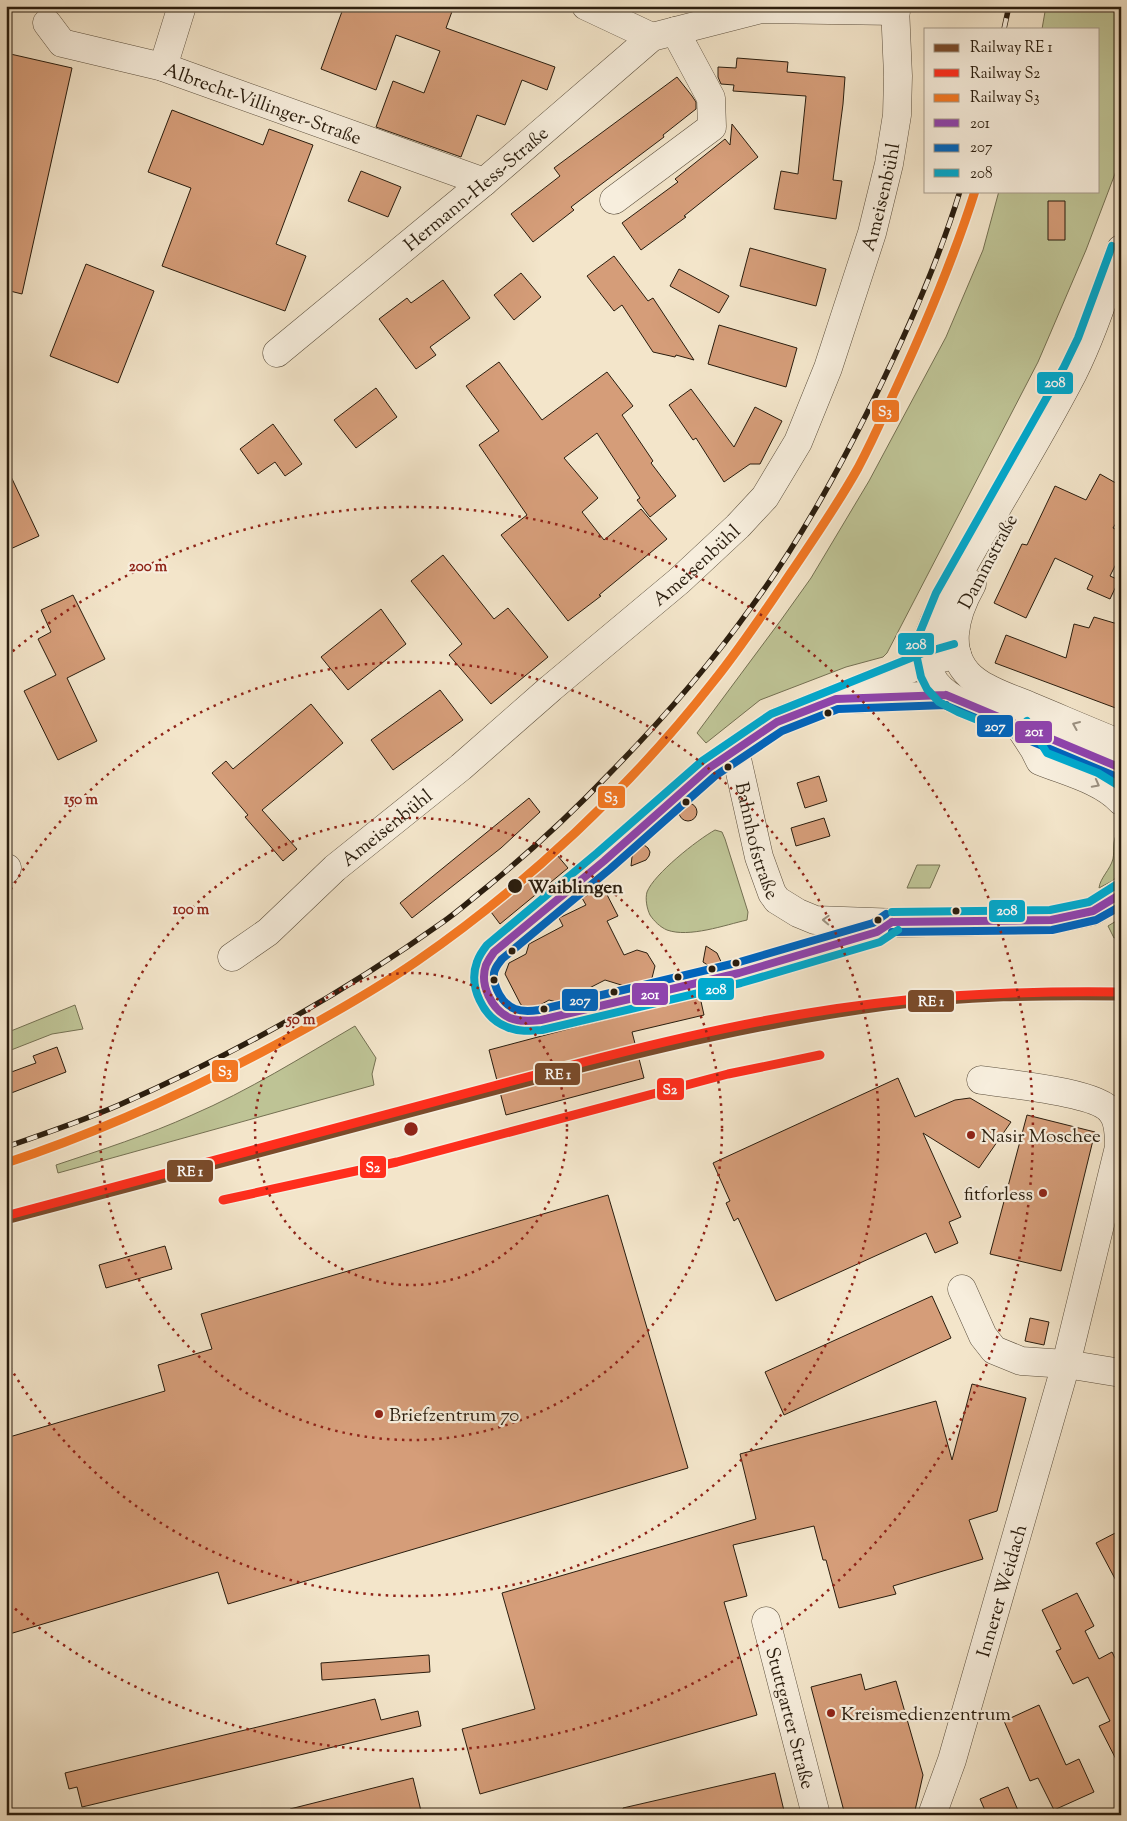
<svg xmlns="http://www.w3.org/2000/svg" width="1127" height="1821" font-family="'Sorts Mill Goudy',serif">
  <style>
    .green { fill: #bec395; stroke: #747052 }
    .building { fill: #d59d79; stroke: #2a1d0e }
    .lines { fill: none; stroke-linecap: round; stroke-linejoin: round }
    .minor-casing { stroke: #5c4f3d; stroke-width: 29 }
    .minor { stroke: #f7eedd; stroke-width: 28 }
    .rail-casing { stroke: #2a1d0e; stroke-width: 5.5 }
    .rail { stroke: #f7eedd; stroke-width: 4; stroke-dasharray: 11; stroke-linecap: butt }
    .bus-1-casing { stroke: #f7eedd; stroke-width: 11 }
    .bus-2-casing { stroke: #f7eedd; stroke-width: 11 }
    .bus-3-casing { stroke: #f7eedd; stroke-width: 11 }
    .bus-1 { stroke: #8e44ad; stroke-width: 8 }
    .bus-2 { stroke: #0065bd; stroke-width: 8 }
    .bus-3 { stroke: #00a9ce; stroke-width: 8 }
    .rail-1-casing { stroke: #f7eedd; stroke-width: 12 }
    .rail-2-casing { stroke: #f7eedd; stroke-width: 12 }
    .rail-3-casing { stroke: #f7eedd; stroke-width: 12 }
    .rail-1 { stroke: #7a4b2a; stroke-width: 9 }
    .rail-2 { stroke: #ff2e1d; stroke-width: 9 }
    .rail-3 { stroke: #f47823; stroke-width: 9 }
    .oneway { stroke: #9b9080 }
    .ring { fill: none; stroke: #8f2418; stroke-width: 2.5; stroke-dasharray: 2.5 5 }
    .bus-dot { fill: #2a1d0e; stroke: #f7eedd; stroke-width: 2 }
    .poi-dot { fill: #8f2418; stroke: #f7eedd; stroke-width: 2 }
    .labels { text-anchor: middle; stroke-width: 4.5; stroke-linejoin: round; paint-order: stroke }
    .street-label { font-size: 19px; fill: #2a1d0e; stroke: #f7eedd }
    .stop-label { font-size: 19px; font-weight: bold; fill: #2a1d0e; stroke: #f7eedd; text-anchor: start }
    .poi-label { font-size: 19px; fill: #2a1d0e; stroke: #f7eedd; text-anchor: start }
    .centre { fill: #8f2418; stroke: #f7eedd; stroke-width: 2.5 }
    .ring-label { font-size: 15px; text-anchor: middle; font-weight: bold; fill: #8f2418; stroke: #f7eedd; stroke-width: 4.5; stroke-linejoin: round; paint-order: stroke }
    .line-badge { stroke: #f7eedd; stroke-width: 2 }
    .badge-label { font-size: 14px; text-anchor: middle; font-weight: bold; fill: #fff }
  </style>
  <rect width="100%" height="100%" fill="#f3e5ca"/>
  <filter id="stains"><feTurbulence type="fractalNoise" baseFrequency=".004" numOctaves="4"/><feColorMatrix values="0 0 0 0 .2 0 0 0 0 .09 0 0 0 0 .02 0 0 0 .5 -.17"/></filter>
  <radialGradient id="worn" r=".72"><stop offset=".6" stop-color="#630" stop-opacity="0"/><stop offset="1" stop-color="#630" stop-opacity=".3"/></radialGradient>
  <path class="green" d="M1046 6H1121V158L1086 250 1038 362 887 653 883 657 846 667 760 700 706 743 697 733 781 620 811 578 869 481 946 337 983 250 999 191H1098V29H1042Z
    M715 830 722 832 725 839 748 912 747 920C725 925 689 938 667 930 660 927 654 921 650 915 647 909 645 899 647 892 654 874 697 840 715 830Z
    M1121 830V869L1114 880 1099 888C1100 878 1110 870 1113 859 1115 849 1111 836 1121 830Z
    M917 865H940L930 888H907Z
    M1121 918V936L1114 938 1108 926Z
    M75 1005 83 1029 52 1034 6 1052V1033Z
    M355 1026 376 1058 372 1074 374 1085 58 1173 56 1165C101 1150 148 1135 192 1115 248 1091 302 1057 355 1026Z"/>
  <path class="building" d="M344 6H454L446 28 555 67 547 90 522 80 505 125 477 115 461 157 376 127 393 81 424 93 440 51 396 35 376 90 321 69Z
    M6 53 72 68 22 294 6 290Z
    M737 58 788 62 787 72 845 77 843 104 833 180 842 181 836 219 774 209 781 171 798 174 806 96 733 91 734 85 721 84 718 77V67L736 68Z
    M677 77 692 96 696 102V109L663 135 664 137 571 207 574 210 533 242 511 214 560 176 554 168Z
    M172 110 263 145 269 129 313 145 276 244 306 256 285 311 162 266 191 188 148 172Z
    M732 124 758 157 684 216 686 217 641 250 622 223 678 182 675 179 725 139 730 145Z
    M361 171 401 187 388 217 348 201Z
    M1048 201H1065V240H1048Z
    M750 248 826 269 816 306 740 286Z
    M614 256 648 301 653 298 694 360 676 355 675 357 653 352 622 305 614 311 587 276Z
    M86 264 154 291 118 383 50 356Z
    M679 269 729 296 719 313 670 286Z
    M521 273 541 297 514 320 494 295Z
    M443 280 470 318 430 347 436 355 416 369 379 319 407 298 411 303Z
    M719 325 797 348 786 387 708 364Z
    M499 362 542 420 607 372 633 406 622 415 653 461 651 463 676 496 650 517 637 500 640 498 597 433 564 458 598 498 582 512 604 540 641 509 667 539 599 595 601 596 568 621 501 535 527 515 479 445 499 431 466 386Z
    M376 388 397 417 356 448 334 420Z
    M691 389 734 447 755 407 782 421 760 464H750L724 482 696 438 693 440 669 405Z
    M273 424 302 464 285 476 275 462 258 474 240 449Z
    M6 466 39 536 6 551Z
    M1100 474 1121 486V515L1113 528 1121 532V554L1110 576 1119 580 1110 599 1087 589 1093 576 1055 558 1026 618 994 603 1022 544 1027 545 1055 486 1086 500Z
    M443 555 494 619 508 608 548 657 491 704 449 655 462 644 411 581Z
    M73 595 105 659 67 678 97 741 58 760 24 691 56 675 38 639 51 632 41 610Z
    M381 609 406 644 348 690 321 657Z
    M1094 617 1121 625V710L995 663 1006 635 1066 658 1074 624 1089 628Z
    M440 690 463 720 393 770 371 740Z
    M311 704 343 743 262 810 297 849 283 861 245 817 248 815 212 773 226 761 233 769Z
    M819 776 827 801 805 808 797 783Z
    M529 798 540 812 501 848 412 918 400 903Z
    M679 812a9 9 0 1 1 18 0a9 9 0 1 1-18 0Z
    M824 818 830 836 796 846 791 828Z
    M639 845H644L648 848 650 852 649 856 646 860 631 866 633 848Z
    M557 855 568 868 500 924 491 912Z
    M603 887 618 916 607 921 624 955 637 950 647 953 655 966 652 978 631 988 605 980 560 1003 549 1000 533 1009 521 1005 505 974 509 963 526 954 529 944 563 926 559 918 586 905 582 898Z
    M706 946 717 953 723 966H709L703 962Z
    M700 997 704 1015 632 1032 644 1078 506 1115 489 1050 587 1024Z
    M57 1047 66 1072 6 1095V1074L36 1063 33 1056Z
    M898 1078 915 1117 955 1100 970 1098 1011 1122 979 1168 923 1133 961 1217 949 1222 958 1243 935 1253 926 1233 776 1301 738 1218 734 1221 726 1203 730 1201 713 1163Z
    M1027 1115 1095 1132 1061 1271 990 1254Z
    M608 1195 688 1468 228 1604 218 1572 6 1635V1438L165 1391 158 1365 212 1349 201 1314Z
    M165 1246 172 1269 106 1288 99 1265Z
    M932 1296 951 1338 784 1415 765 1372Z
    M1030 1318 1049 1322 1044 1345 1025 1341Z
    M972 1384 1026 1398 997 1511 969 1520 983 1559 893 1586 896 1594 839 1608 826 1560H823L814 1526 733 1545 747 1596 724 1602 757 1715 480 1794 462 1729 535 1709 502 1593 756 1519 740 1454 936 1401 952 1460Z
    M1121 1530V1590L1096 1543Z
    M1077 1593 1094 1626 1085 1631 1099 1659 1112 1652 1121 1670V1769L1099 1726 1110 1721 1088 1677 1073 1684 1056 1651 1061 1649 1042 1610Z
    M429 1655 430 1672 322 1680 321 1663Z
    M861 1674 865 1690 896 1681 923 1775 914 1815H845L811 1687Z
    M375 1699 381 1720 418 1711 421 1726 82 1807 77 1787 69 1789 65 1773Z
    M1039 1705 1066 1765 1079 1759 1094 1792 1054 1810 1038 1778 1030 1781 1004 1721Z
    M775 1773 785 1815H623V1808Z
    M413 1778 422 1815H291L290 1809Z
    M1008 1787 1020 1815H987L980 1799Z"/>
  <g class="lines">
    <g class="minor-casing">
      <g id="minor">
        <path d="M586 6 652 37"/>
        <path id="s1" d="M47 23 62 43 163 67 484 182"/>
        <path d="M163 67 182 6"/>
        <path d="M614 200 712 127 711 98 675 31"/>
        <path d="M1121 249C1106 290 1093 333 1073 373 1044 429 1011 484 979 538 963 566 947 593 934 622 931 631 925 641 925 651 926 678 940 692 962 703L1121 768"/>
        <path id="s2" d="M277 353 484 182 652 37 761 9 896 11"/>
        <path d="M972 584C955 614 942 656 976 681 992 693 1014 699 1032 707 1061 719 1091 732 1121 744"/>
        <path id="s3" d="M957 654 927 662 777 722 735 750 759 857 772 893 777 900 798 913 815 920 900 923 1051 920 1093 911 1121 894"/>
        <path d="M855 699 946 695"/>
        <path d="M1019 726 1034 749 1040 761C1067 772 1101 780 1121 801"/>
        <path d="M6 870 7 868"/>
        <path id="s4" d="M232 957 268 932 335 868 461 767 551 688 679 581 738 526 765 497 798 442 828 368 872 233 889 164 897 115 898 76 895 6"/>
        <path d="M962 1289 983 1336 994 1350 1021 1361 1066 1364 1121 1373"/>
        <path id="s5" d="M766 1621 816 1815"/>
        <path id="s6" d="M932 1815 952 1760 1066 1364 1119 1147C1119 1137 1119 1123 1113 1114 1101 1092 1008 1084 981 1080"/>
      </g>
    </g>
    <use href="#minor" class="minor"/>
    <g class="rail-casing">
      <path id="rail" d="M1004 29 1009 6
        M6 1147C44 1134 82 1121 119 1105 233 1055 342 994 443 922 459 911 473 898 487 887 531 851 572 813 611 772 662 720 710 665 752 606 800 541 838 471 874 399 907 332 938 263 960 191"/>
    </g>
    <use href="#rail" class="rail"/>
    <g class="bus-1-casing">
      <path id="bus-1" d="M946 695 1121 768
        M892 922 877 932 739 973 541 1020C531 1021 520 1022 510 1018 492 1010 479 985 486 965 488 961 491 956 494 952L604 861 709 768 777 722 836 699 946 695
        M892 922 1051 920 1093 911 1121 894"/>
    </g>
    <g class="bus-2-casing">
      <path id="bus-2" d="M942 704 1117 777
        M886 914 873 923 736 963 539 1010C532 1011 523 1012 515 1009 502 1004 493 987 494 973 495 967 499 963 502 959L610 869 715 776 782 731 838 709 946 705
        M892 932 1052 930 1096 920 1121 906"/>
    </g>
    <g class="bus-3-casing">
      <path id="bus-3" d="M1027 721 1047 753 1098 773 1121 787
        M1015 735 958 712 939 702 927 689 921 677 915 649 918 637 936 593 1064 367 1078 338 1112 246
        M892 912 1050 910 1089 902 1116 885
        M898 930 880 942 741 983 542 1030C530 1031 518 1032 507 1027 483 1018 468 986 477 962 479 956 483 950 487 945L597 853 702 761 771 714 923 653 954 644"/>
    </g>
    <use href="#bus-1" class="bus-1"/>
    <use href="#bus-2" class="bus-2"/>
    <use href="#bus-3" class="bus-3"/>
    <g class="rail-1-casing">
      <path id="rail-1" d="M6 1220C152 1181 298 1142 444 1104 590 1065 736 1026 886 1006 964 996 1042 995 1121 996"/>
    </g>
    <g class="rail-2-casing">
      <path id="rail-2" d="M223 1200 397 1162 728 1074 820 1055
        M9 1215 580 1063C687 1035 795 1011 906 1000 977 993 1049 991 1121 992"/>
    </g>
    <g class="rail-3-casing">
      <path id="rail-3" d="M6 1163C95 1134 180 1095 262 1052 315 1024 368 995 417 961 528 884 630 788 713 682 742 646 767 608 792 571 815 537 838 504 858 468 868 449 877 430 886 410 920 338 951 267 975 191"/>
    </g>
    <use href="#rail-1" class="rail-1"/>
    <use href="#rail-2" class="rail-2"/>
    <use href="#rail-3" class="rail-3"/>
  </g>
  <defs><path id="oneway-chevron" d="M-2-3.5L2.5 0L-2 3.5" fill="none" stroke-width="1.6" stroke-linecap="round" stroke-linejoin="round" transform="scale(1.25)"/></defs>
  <g class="oneway">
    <use href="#oneway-chevron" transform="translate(1076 725) rotate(-157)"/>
    <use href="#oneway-chevron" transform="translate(1096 784) rotate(28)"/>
    <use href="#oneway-chevron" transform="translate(826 920) rotate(-178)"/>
  </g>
  <g class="ring">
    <circle cx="411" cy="1129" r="156"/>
    <circle cx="411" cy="1129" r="311"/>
    <path d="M7 896A467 467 0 1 1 7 1362"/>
    <path d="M7 656A622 622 0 1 1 7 1602"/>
  </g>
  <g class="bus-dot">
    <circle cx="828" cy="713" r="4.5"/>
    <circle cx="728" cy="767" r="4.5"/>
    <circle cx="686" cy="802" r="4.5"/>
    <circle cx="515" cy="886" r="8"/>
    <circle cx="956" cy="911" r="4.5"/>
    <circle cx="878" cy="920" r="4.5"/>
    <circle cx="512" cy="951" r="4.5"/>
    <circle cx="736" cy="963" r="4.5"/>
    <circle cx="712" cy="969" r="4.5"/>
    <circle cx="678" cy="977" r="4.5"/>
    <circle cx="494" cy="980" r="4.5"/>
    <circle cx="614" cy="992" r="4.5"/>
    <circle cx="544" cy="1009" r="4.5"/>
  </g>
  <g class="poi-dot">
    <circle cx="971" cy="1135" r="5"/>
    <circle cx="1043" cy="1193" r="5"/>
    <circle cx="379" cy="1414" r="5"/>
    <circle cx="831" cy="1713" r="5"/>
  </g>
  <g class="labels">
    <g class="street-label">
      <text dy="7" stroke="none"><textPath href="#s1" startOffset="235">Albrecht-Villinger-Straße</textPath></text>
      <text dy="7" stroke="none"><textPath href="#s2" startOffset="258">Hermann-Hess-Straße</textPath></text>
      <text dy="7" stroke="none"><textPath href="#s4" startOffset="1028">Ameisenbühl</textPath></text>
      <text transform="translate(987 561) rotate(-62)" y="7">Dammstraße</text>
      <text dy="7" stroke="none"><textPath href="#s4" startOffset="608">Ameisenbühl</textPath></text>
      <text dy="7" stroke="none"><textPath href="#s4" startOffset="202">Ameisenbühl</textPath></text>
      <text dy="7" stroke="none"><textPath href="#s3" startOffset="336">Bahnhofstraße</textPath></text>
      <text dy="7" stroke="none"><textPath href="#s6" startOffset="235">Innerer Weidach</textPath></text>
      <text dy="7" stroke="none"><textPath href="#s5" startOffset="100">Stuttgarter Straße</textPath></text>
    </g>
    <g class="stop-label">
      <text x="528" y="893">Waiblingen</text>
    </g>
    <g class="poi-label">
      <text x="981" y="1142">Nasir Moschee</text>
      <text x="1033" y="1200" text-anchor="end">fitforless</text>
      <text x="389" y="1421">Briefzentrum 70</text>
      <text x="841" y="1720">Kreismedienzentrum</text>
    </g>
  </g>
  <circle cx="411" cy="1129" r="8" class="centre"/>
  <g class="ring-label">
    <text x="148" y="571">200 m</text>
    <text x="81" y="804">150 m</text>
    <text x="191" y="914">100 m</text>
    <text x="301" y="1024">50 m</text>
  </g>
  <g class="line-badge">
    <rect x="1036" y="371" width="38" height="24" rx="5" fill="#00a9ce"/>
    <rect x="871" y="399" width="29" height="24" rx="5" fill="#f47823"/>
    <rect x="897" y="632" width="38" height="24" rx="5" fill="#00a9ce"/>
    <rect x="976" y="714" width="38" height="24" rx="5" fill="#0065bd"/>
    <rect x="1014" y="720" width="39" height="24" rx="5" fill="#8e44ad"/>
    <rect x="597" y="785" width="29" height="24" rx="5" fill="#f47823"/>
    <rect x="988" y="899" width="38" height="24" rx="5" fill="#00a9ce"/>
    <rect x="697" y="977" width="38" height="24" rx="5" fill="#00a9ce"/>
    <rect x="631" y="982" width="38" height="24" rx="5" fill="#8e44ad"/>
    <rect x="561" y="988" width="38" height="24" rx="5" fill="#0065bd"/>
    <rect x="907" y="989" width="48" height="24" rx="5" fill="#7a4b2a"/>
    <rect x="211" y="1059" width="28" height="24" rx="5" fill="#f47823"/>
    <rect x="534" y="1062" width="47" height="24" rx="5" fill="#7a4b2a"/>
    <rect x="656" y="1077" width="29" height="24" rx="5" fill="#ff2e1d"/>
    <rect x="359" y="1155" width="28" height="24" rx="5" fill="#ff2e1d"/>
    <rect x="166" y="1159" width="48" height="24" rx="5" fill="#7a4b2a"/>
  </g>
  <g class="badge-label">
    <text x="1055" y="387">208</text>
    <text x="885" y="416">S3</text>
    <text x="916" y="649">208</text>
    <text x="995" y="731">207</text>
    <text x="1034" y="736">201</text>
    <text x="611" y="802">S3</text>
    <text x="1007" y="915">208</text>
    <text x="716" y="994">208</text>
    <text x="650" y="999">201</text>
    <text x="580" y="1005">207</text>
    <text x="931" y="1006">RE 1</text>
    <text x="225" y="1076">S3</text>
    <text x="558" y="1079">RE 1</text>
    <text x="670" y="1094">S2</text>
    <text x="373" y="1172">S2</text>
    <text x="190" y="1176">RE 1</text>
  </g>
  <rect width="1127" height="1821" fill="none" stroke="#f3e5ca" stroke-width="25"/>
  <rect x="8" y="8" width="1112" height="1806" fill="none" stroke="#2a1d0e" stroke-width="2.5"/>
  <rect x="12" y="12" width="1102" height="1796" fill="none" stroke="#2a1d0e"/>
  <rect x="924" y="28" width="175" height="165" fill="#f7eedd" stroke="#a59a8a"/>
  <rect x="934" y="44" width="25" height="8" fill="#7a4b2a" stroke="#a59a8a"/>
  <text x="970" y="52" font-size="15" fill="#2a1d0e">Railway RE 1</text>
  <rect x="934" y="69" width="25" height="8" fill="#ff2e1d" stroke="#a59a8a"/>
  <text x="970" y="78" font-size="15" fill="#2a1d0e">Railway S2</text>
  <rect x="934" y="94" width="25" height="8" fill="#f47823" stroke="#a59a8a"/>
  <text x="970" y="102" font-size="15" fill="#2a1d0e">Railway S3</text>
  <rect x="934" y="119" width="25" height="8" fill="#8e44ad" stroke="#a59a8a"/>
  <text x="970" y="128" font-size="15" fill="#2a1d0e">201</text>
  <rect x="934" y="144" width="25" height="8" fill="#0065bd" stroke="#a59a8a"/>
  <text x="970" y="152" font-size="15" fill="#2a1d0e">207</text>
  <rect x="934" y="169" width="25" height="8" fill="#00a9ce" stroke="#a59a8a"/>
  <text x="970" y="178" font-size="15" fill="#2a1d0e">208</text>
  <rect width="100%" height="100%" filter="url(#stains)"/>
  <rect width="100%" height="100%" fill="url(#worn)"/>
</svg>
